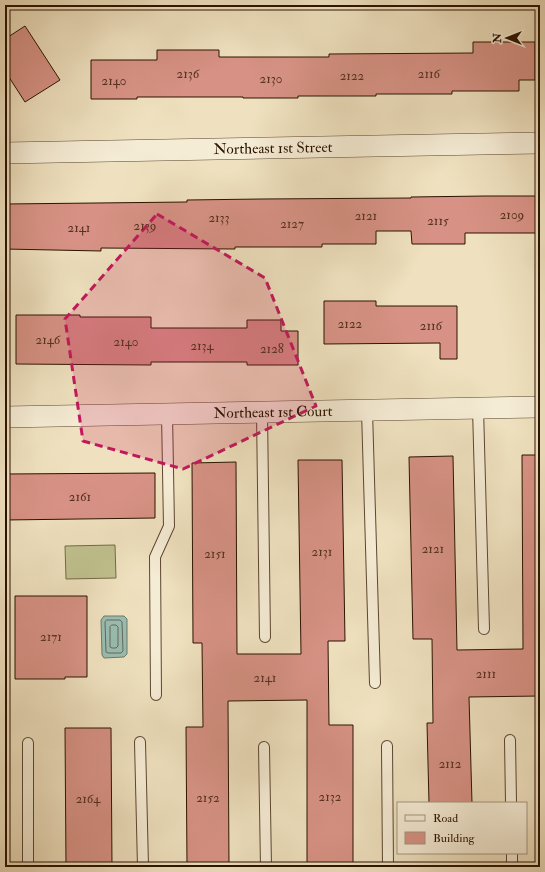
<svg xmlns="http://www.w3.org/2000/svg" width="545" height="872" font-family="'IM FELL Double Pica',serif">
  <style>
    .green { fill: #bfc18e; stroke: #756a47 }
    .water { fill: #9abdb2; stroke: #6e796b }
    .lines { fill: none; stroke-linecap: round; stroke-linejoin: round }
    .shore { stroke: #626859; stroke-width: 1 }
    .building { fill: #d79285; stroke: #2b1200 }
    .lane-casing { stroke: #5c4630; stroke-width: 12 }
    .street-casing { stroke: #5c4630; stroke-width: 22 }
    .lane { stroke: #f5ecd5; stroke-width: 10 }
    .street { stroke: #f5ecd5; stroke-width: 21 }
    .marked { fill: #c2185b; fill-opacity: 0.2; stroke: #c2185b; stroke-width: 3; stroke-dasharray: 8 5; stroke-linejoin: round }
    .labels { text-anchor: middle; stroke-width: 3; stroke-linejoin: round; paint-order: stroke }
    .number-label { font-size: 13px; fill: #563221 }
    .street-label { font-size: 15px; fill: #2b1200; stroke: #f5ecd5 }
  </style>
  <rect width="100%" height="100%" fill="#efe1bf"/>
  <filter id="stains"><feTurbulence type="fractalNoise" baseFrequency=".005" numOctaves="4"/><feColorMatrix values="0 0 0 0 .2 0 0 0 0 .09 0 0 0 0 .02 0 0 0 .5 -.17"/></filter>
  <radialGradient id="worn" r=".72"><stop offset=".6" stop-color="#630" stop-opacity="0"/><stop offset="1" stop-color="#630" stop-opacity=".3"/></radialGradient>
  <path class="green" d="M115 545 116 578 66 579 65 546Z"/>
  <path class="water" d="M104 616H124L127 619V654L124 657 104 658 102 655 101 620Z"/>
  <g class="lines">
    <path class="shore" d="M107 620H120L122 622 123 651 121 653H108L106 652 105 622Z
      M112 625H116L118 627V646L116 648H112L110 647V627Z"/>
  </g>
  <path class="building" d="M25 26 60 80 25 102 5 71V39Z
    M473 42H535V80H519V91H452V94H376V96H298V98H243V97H137V99H91V60H157V50H219V57H329V54L473 53Z
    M485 196H540V233H465V244H412L411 231H376V244H322V247H235V249L101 248V251L5 249V204L187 202V200L262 199 411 198V197Z
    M324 301H376V306H457V359H440V343L324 344Z
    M16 315H80V317H151V328H247V320H281V331H298V365H247V362H151V365L16 364Z
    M522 455H540V696L469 697 472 803H429L427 723H433L432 639H413L409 457 453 456 457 650 523 649Z
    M298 460H342L345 641H328L329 725H353V867H307V700L228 701 229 867H187L186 727H203L202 643H193L192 463 236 462 237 654H301Z
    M155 473V518L5 520V474Z
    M15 596H87V677H65V679H15Z
    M65 728H111L112 867H66Z"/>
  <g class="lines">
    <g class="lane-casing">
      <path id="lane" d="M478 408 484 629
        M367 411 375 683
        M262 413 265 637
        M156 695 155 557 169 526 167 414
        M510 740 511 803
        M140 742 143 867
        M28 743V867
        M387 746 388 867
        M264 747 266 867
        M512 853V867"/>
    </g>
    <g class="street-casing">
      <g id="street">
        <path id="s1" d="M5 153 540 143"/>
        <path id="s2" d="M5 417 540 407"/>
      </g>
    </g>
    <use href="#lane" class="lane"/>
    <use href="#street" class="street"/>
  </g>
  <path class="marked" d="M157 214 265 278 316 406 183 469 83 441 65 319Z"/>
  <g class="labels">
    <g class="number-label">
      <text x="188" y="78">2136</text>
      <text x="429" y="78">2116</text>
      <text x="352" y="80">2122</text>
      <text x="271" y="83">2130</text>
      <text x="114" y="85">2140</text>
      <text x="512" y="219">2109</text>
      <text x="366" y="220">2121</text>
      <text x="219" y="222">2133</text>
      <text x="438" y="225">2115</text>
      <text x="292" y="228">2127</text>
      <text x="145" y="230">2139</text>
      <text x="79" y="232">2141</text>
      <text x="350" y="328">2122</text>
      <text x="431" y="330">2116</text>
      <text x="48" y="344">2146</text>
      <text x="126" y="346">2140</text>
      <text x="202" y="350">2134</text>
      <text x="272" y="353">2128</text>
      <text x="80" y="501">2161</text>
      <text x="433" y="553">2121</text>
      <text x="322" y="556">2131</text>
      <text x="215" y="558">2151</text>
      <text x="51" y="641">2171</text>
      <text x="486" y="678">2111</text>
      <text x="265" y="682">2141</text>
      <text x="450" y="768">2112</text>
      <text x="330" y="801">2132</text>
      <text x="208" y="802">2152</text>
      <text x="88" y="803">2164</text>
    </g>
    <g class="street-label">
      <text dy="5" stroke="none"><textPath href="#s1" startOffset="268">Northeast 1st Street</textPath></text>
      <text dy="5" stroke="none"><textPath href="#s2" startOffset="268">Northeast 1st Court</textPath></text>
    </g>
  </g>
  <rect width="545" height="872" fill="none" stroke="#efe1bf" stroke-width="20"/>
  <rect x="6" y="6" width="533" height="860" fill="none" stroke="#2b1200" stroke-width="2"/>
  <rect x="10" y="10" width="525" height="852" fill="none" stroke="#2b1200"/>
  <rect x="397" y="802" width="130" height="52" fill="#f5ecd5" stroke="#a49580"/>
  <rect x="405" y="815" width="20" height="6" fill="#f5ecd5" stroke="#a49580"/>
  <text x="433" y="822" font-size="12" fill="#2b1200">Road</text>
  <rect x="405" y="832" width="20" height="12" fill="#d79285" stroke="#a49580"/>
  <text x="433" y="842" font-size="12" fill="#2b1200">Building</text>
  <g transform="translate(507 38) rotate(270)" stroke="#f5ecd5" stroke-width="3" paint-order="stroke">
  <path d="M0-3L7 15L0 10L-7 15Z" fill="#2b1200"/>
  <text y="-6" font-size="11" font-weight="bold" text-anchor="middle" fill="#2b1200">N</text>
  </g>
  <rect width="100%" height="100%" filter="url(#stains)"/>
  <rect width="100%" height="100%" fill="url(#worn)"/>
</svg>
